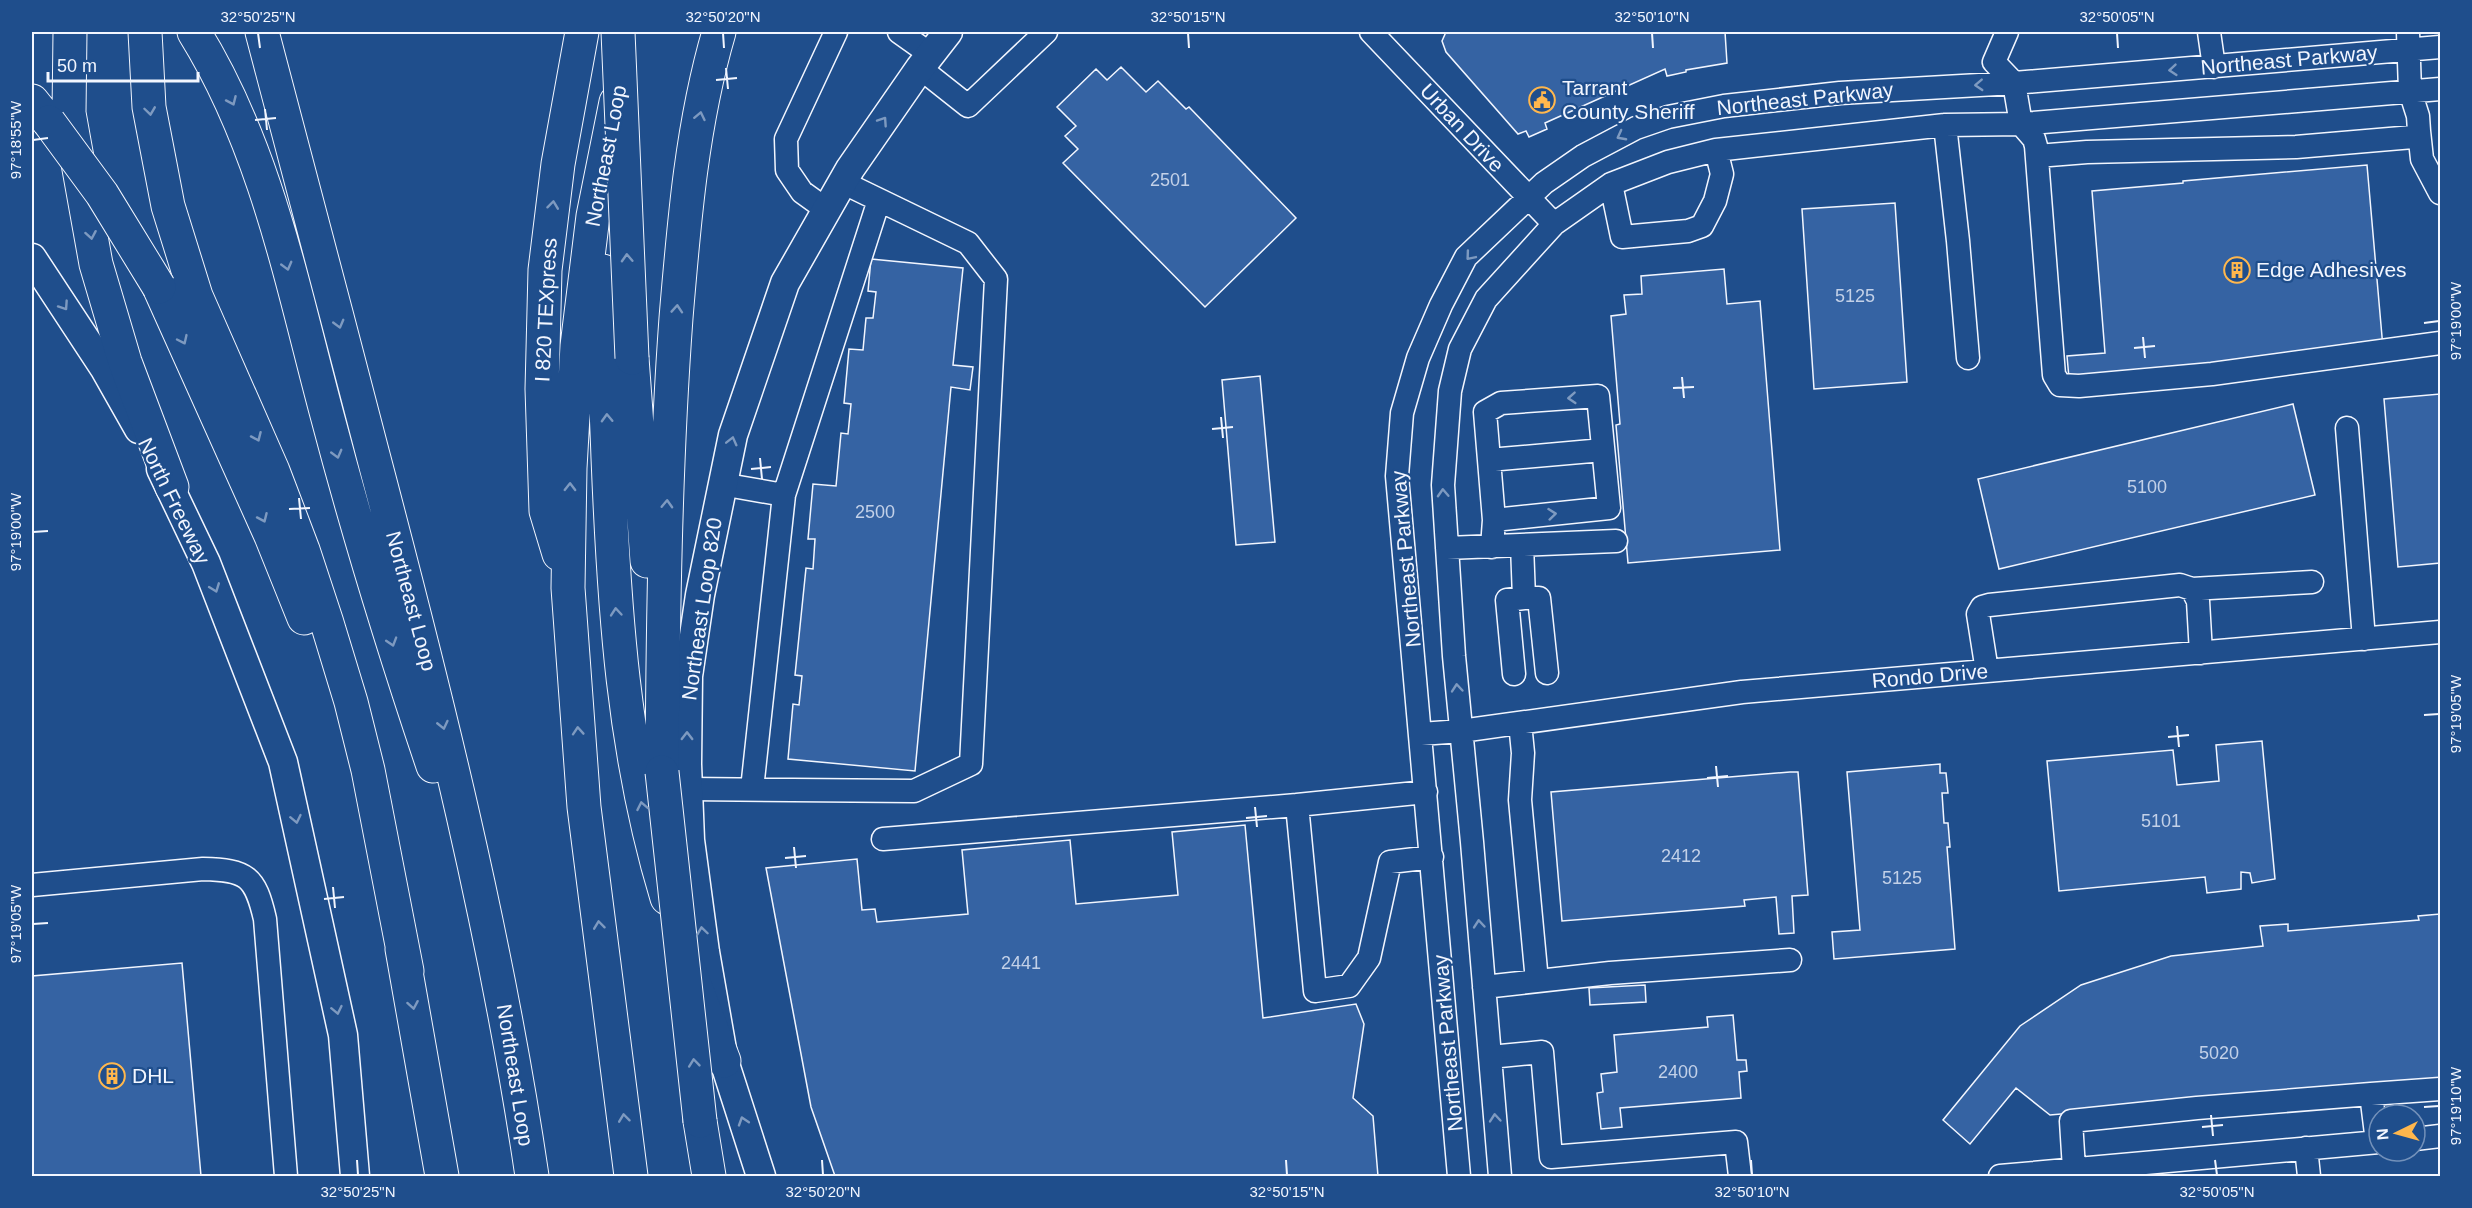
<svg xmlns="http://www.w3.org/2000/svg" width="2472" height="1208" font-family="Helvetica,sans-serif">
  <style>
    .building { fill: #3563a3; stroke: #f2f6ff; stroke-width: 1.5 }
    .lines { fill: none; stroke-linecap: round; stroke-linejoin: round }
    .minor-casing { stroke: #f2f6ff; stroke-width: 25 }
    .major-casing { stroke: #f2f6ff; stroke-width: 31 }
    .highway-casing { stroke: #f2f6ff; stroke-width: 35 }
    .minor { stroke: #1f4e8c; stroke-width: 22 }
    .major { stroke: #1f4e8c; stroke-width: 28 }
    .highway { stroke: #1f4e8c; stroke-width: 33 }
    .highway-bridge-casing { stroke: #f2f6ff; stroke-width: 35; stroke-linecap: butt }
    .highway-bridge { stroke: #1f4e8c; stroke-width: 33 }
    .oneway { stroke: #7e9ac0 }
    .ticks { fill: none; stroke: #f2f6ff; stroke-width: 2 }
    .labels { text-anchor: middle; stroke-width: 4.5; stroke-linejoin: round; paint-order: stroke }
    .number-label { font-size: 18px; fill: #c3d1e8 }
    .street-label { font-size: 21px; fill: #f2f6ff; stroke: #1f4e8c }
    .poi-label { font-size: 21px; fill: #f2f6ff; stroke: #1f4e8c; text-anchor: start }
    .neatline { fill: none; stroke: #f2f6ff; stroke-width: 2 }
    .ticks-label { font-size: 15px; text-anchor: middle; fill: #f2f6ff }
  </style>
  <rect width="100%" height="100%" fill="#1f4e8c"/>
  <path class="building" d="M1446 32H1725L1727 63 1686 70V72L1667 76 1665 69 1545 123 1547 129 1529 137 1526 131 1518 134 1446 52 1442 41Z
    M1121 67 1146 92 1158 81 1186 109 1189 107 1296 218 1205 307 1063 163 1078 149 1065 136 1076 126 1057 107 1096 69 1107 80Z
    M2367 165 2383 348 2200 364V367L2069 378 2067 356 2105 353 2092 191 2183 183V181Z
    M1895 203 1907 382 1814 389 1802 209Z
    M871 259 963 268 953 365 973 367 970 390 951 387 915 771 788 759 793 704 799 705 802 676 795 675 806 568 813 569 815 539H808L813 484 836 486 841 433 848 434 851 404 844 403 849 349 863 350 866 318H873L876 292 868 291Z
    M1724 269 1727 304 1760 301 1780 550 1628 563 1616 425 1620 424 1611 316 1626 314 1624 295 1642 294 1641 276Z
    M1260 376 1275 542 1236 545 1222 380Z
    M2440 394V563L2398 567 2384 399Z
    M2293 404 2315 495 1999 569 1978 479Z
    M2262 741 2275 879 2252 883 2250 873 2241 872V889L2207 893 2205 877 2059 891 2047 761 2173 750 2177 785 2219 781 2216 745Z
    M1940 764V773H1946L1948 793H1942L1944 823H1948L1950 847H1947L1955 949 1834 959 1832 932 1860 930 1847 772Z
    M1790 772H1798L1808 895 1792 896 1794 933 1779 934 1776 897 1744 900 1745 906 1562 921 1551 792Z
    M1245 825 1263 1018 1356 1004 1364 1024 1353 1098 1373 1116 1378 1176H835L811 1107 766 868 857 859 862 910 875 909 877 922 968 914 962 850 1070 840 1076 904 1178 895 1172 832Z
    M2440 914V1080L2050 1115 2016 1088 1970 1144 1943 1120 2020 1026 2081 985 2171 956 2263 946 2260 926 2288 924V931L2419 920 2418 916Z
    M182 963 201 1176H32V976Z
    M1645 985 1646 1002 1590 1005 1589 988Z
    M1733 1015 1737 1060H1746L1747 1071 1739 1072 1741 1098 1620 1108 1622 1127 1601 1129 1597 1093 1603 1092 1601 1074 1617 1072 1614 1035 1708 1027 1707 1017Z"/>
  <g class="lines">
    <g class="minor-casing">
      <path id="minor" d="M899 32 930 54
        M1371 32 1554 224
        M2007 32 1994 62 2014 83 2021 124 2034 139 2036 146 2054 375 2060 385 2079 386 2212 374 2440 343
        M2209 32 2214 67
        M920 68 968 106 1046 32
        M1945 125 1958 241 1968 358
        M2419 131 2422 159 2440 193
        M2037 156 2087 152 2296 147 2413 137 2419 131 2418 116 2410 91 2408 32
        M1611 184 1622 237 1688 231 1702 226 1715 201 1722 174 1716 150
        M827 210 802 192 787 170 786 139 836 32
        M2347 428 2364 639
        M1489 460 1603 450
        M721 484 784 495 879 200
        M1522 545 1524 598H1539L1547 673
        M1492 547 1494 520 1485 412 1501 403 1598 396 1609 508 1494 520
        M1447 548 1616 541
        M2192 589 2312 582
        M1987 671 1978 614 1982 607 1989 605 2180 585 2192 589 2198 601 2201 653
        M1514 674 1507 600 1524 598
        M1520 723 1523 753 1520 800 1537 981
        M1421 734 1461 731 1742 692 2440 632
        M688 789 914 791 971 764 996 279 968 243 842 182
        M752 789 784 495
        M1426 792 1297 805 1315 991 1349 986 1369 958 1390 862 1432 857
        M883 839 1297 805
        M32 885 203 869C247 870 255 876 265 919L286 1176
        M1484 987 1610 973 1790 960
        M1490 1057 1542 1052 1551 1157 1736 1142 1740 1176
        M2371 1094 2440 1089
        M2415 1139 2440 1136
        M2306 1148 2309 1176
        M2074 1169 2071 1121 2197 1108 2371 1094 2377 1142
        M1459 1176 1397 476 1402 413 1418 358 1441 305 1466 257 1544 183 1583 156 1636 128 1668 117 1724 106 1840 93 2014 83 2440 47
        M1500 1176 1472 842 1454 656 1443 485 1450 391 1460 349 1486 299 1554 224 1611 184 1668 162 1716 150 1945 125 2021 124 2440 89
        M2000 1176 2379 1142"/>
    </g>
    <g class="major-casing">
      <path id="major" d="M32 258 105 369 139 429
        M161 469 206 563 283 762 343 1035 355 1176
        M761 1176 724 1061 705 952 690 840 687 764 688 676 700 595 733 435 785 283 850 169 920 68 948 32"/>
    </g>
    <g class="highway-casing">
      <path id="highway" d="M70 32 69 113 96 264 125 362 172 487
        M145 32 149 107 168 206 196 296 273 471 303 550 327 623 351 702 368 770 407 971
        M194 32C266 148 292 284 327 415 358 533 394 650 433 766
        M262 32C300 172 336 314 373 455 436 694 496 932 532 1176
        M32 101 49 122
        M616 102 593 216 577 346 570 468 568 588 584 807 631 1176
        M603 271C601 333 606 396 608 458 614 608 623 753 667 898
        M159 287 271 536 304 618
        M632 358 647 561
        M559 554 546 511 542 389 545 270 558 164 582 32
        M662 772C663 621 665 469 676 318 684 222 692 124 719 32
        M402 949 442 1176
        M688 967 724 1061
        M700 1121 709 1176"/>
    </g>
    <use href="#minor" class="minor"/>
    <use href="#major" class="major"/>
    <use href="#highway" class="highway"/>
    <g class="highway-bridge-casing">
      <path id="highway-bridge" d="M618 32 632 358
        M49 122 102 194 159 287
        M662 772 700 1121"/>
    </g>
    <use href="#highway-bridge" class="highway-bridge"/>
  </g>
  <defs><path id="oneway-chevron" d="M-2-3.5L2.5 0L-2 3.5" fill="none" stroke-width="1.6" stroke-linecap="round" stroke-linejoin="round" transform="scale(1.5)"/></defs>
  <g class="oneway">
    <use href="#oneway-chevron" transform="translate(2173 70) rotate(175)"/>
    <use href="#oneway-chevron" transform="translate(1979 85) rotate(177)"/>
    <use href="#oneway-chevron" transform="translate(232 101) rotate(66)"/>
    <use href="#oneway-chevron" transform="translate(150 111) rotate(82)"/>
    <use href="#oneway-chevron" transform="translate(700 116) rotate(-78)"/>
    <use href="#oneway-chevron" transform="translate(883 121) rotate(-56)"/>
    <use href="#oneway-chevron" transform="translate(1621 136) rotate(152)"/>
    <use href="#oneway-chevron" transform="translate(553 205) rotate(-83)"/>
    <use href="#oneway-chevron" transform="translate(91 235) rotate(80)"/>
    <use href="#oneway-chevron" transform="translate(1470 256) rotate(130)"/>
    <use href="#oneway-chevron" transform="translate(627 258) rotate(-93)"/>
    <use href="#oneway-chevron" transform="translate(287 266) rotate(75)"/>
    <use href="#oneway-chevron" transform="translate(64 306) rotate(56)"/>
    <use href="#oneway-chevron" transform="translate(677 309) rotate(-86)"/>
    <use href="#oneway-chevron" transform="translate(339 324) rotate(75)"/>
    <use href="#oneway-chevron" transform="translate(183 340) rotate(65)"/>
    <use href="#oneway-chevron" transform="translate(1572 398) rotate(176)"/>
    <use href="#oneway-chevron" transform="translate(607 418) rotate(-92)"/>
    <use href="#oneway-chevron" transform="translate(257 437) rotate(66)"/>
    <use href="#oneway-chevron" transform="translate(732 441) rotate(-76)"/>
    <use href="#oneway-chevron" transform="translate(337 454) rotate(75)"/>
    <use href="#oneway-chevron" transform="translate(570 487) rotate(-89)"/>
    <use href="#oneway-chevron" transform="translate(1443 493) rotate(-93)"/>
    <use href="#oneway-chevron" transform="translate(667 504) rotate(-88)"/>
    <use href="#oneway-chevron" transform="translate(1552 514) rotate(-6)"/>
    <use href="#oneway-chevron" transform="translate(263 518) rotate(66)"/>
    <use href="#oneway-chevron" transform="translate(215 588) rotate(69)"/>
    <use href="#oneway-chevron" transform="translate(616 612) rotate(-95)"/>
    <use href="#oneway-chevron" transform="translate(392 642) rotate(73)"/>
    <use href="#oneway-chevron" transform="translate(1457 688) rotate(-95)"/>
    <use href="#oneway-chevron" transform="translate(443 725) rotate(77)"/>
    <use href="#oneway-chevron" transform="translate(578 731) rotate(-94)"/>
    <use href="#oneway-chevron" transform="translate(687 736) rotate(-90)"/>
    <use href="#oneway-chevron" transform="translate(642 806) rotate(-101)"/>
    <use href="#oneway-chevron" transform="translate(296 819) rotate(78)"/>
    <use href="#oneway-chevron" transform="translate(1479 924) rotate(-95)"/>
    <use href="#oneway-chevron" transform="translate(599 925) rotate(-97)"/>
    <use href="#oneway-chevron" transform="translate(702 931) rotate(-98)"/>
    <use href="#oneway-chevron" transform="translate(413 1005) rotate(80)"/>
    <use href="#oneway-chevron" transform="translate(337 1010) rotate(78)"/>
    <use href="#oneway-chevron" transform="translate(694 1063) rotate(-96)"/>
    <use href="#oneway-chevron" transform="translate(624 1118) rotate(-97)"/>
    <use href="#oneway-chevron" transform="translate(1495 1118) rotate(-95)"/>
    <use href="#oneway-chevron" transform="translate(743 1121) rotate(-108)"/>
  </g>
  <path class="ticks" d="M258 33 260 48M723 33 724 48M1188 33 1189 48M1652 33 1653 48M2117 33 2118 48M726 68 728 89M716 80 737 78M265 109 267 130M255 120 276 118M33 140 48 138M2424 323 2439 321M2143 337 2145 358M2134 348 2155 346M1682 377 1684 398M1673 388 1694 387M1221 417 1223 438M1212 429 1233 427M760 458 762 479M751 469 771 467M299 498 301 519M289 509 310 508M33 532 48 531M2424 715 2439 714M2177 726 2179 747M2168 737 2189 735M1716 766 1718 787M1707 778 1728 776M1255 807 1257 827M1246 818 1267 816M794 847 796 868M785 858 806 856M333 887 335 908M324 899 344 897M33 924 48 923M2424 1107 2439 1106M2211 1115 2213 1136M2202 1127 2223 1125M357 1160 358 1175M822 1160 823 1175M1286 1160 1287 1175M1751 1160 1752 1175M2215 1160 2217 1175"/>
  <defs>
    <g id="civic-ring" transform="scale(1.35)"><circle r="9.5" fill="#1f4e8c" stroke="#ffb74d" stroke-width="1.5"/><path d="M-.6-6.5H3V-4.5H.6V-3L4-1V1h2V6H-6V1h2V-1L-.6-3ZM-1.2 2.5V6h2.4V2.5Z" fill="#ffb74d"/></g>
    <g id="building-ring" transform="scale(1.35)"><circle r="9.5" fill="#1f4e8c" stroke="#ffb74d" stroke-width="1.5"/><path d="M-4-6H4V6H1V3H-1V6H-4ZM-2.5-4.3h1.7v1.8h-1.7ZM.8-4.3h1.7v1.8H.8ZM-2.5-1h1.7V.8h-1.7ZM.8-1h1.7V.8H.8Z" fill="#ffb74d"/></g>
  </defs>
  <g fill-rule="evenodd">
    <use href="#civic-ring" x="1542" y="100"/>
    <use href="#building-ring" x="2237" y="270"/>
    <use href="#building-ring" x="112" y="1076"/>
  </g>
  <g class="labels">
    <g class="number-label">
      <text x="1170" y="186">2501</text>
      <text x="1855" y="302">5125</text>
      <text x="2147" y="493">5100</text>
      <text x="875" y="518">2500</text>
      <text x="2161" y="827">5101</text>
      <text x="1681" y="862">2412</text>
      <text x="1902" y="884">5125</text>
      <text x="1021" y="969">2441</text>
      <text x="2219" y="1059">5020</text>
      <text x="1678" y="1078">2400</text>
    </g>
    <g class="street-label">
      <text transform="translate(2289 60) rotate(-5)" y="7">Northeast Parkway</text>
      <text transform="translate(1805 99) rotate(-6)" y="7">Northeast Parkway</text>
      <text transform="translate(1462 128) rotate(47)" y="7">Urban Drive</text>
      <text transform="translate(606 156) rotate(-79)" y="7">Northeast Loop</text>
      <text transform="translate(546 310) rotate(-87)" y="7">I 820 TEXpress</text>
      <text transform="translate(174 501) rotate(64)" y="7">North Freeway</text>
      <text transform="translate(1406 559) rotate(-95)" y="7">Northeast Parkway</text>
      <text transform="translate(411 601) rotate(75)" y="7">Northeast Loop</text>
      <text transform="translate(702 609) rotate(-82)" y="7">Northeast Loop 820</text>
      <text transform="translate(1930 676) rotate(-5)" y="7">Rondo Drive</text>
      <text transform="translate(1448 1043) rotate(-95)" y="7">Northeast Parkway</text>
      <text transform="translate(515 1075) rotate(81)" y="7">Northeast Loop</text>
    </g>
    <g class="poi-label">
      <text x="1562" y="95">Tarrant<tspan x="1562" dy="24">County Sheriff</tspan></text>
      <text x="2256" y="277">Edge Adhesives</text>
      <text x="132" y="1083">DHL</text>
    </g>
  </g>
  <rect width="2472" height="1208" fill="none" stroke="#1f4e8c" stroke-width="66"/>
  <g transform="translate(2397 1133) rotate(265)"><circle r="28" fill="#1f4e8c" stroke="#7391ba" stroke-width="1.5"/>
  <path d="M0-4.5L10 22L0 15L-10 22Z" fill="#ffb74d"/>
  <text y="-9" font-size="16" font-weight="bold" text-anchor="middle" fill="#f2f6ff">N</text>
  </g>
  <path d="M48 72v9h150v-9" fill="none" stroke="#f2f6ff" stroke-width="3"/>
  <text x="57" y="72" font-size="18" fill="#f2f6ff" stroke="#1f4e8c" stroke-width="4.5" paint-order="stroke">50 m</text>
  <rect x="33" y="33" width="2406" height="1142" class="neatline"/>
  <g class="ticks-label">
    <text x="258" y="22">32°50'25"N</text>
    <text x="723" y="22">32°50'20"N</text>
    <text x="1188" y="22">32°50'15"N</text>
    <text x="1652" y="22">32°50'10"N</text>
    <text x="2117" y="22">32°50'05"N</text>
    <text transform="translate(16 140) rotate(-90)" y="5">97°18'55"W</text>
    <text transform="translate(2456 321) rotate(-90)" y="5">97°19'00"W</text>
    <text transform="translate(16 532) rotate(-90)" y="5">97°19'00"W</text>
    <text transform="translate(2456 714) rotate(-90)" y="5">97°19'05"W</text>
    <text transform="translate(16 924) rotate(-90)" y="5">97°19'05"W</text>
    <text transform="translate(2456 1106) rotate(-90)" y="5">97°19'10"W</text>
    <text x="358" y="1197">32°50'25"N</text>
    <text x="823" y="1197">32°50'20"N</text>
    <text x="1287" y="1197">32°50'15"N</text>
    <text x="1752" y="1197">32°50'10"N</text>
    <text x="2217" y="1197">32°50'05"N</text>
  </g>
</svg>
